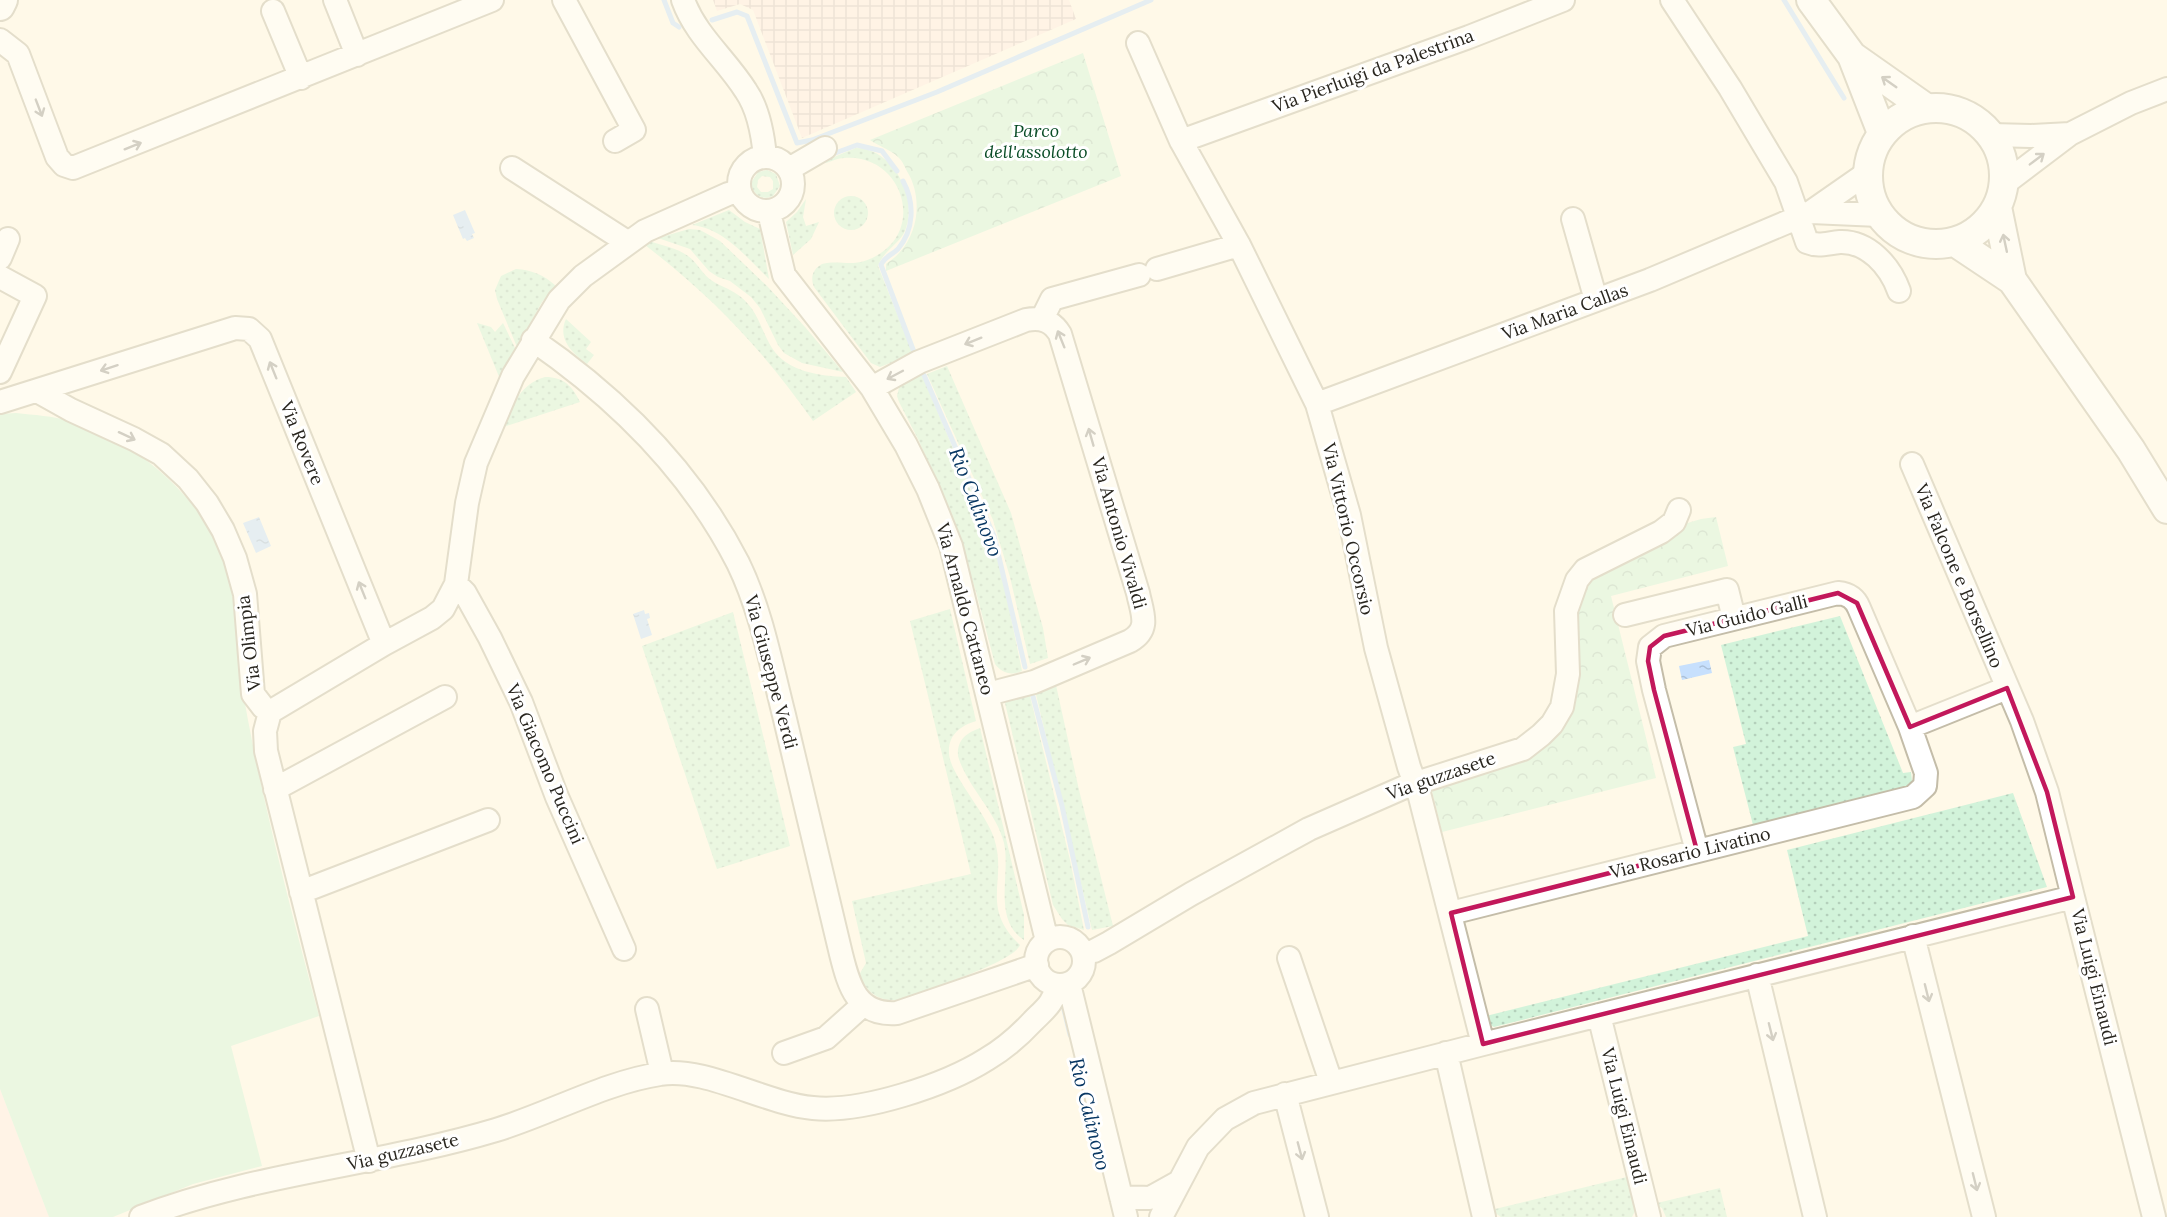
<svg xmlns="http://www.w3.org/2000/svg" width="2167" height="1217" font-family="Lora,serif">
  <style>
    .commercial { fill: #ffeae5 }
    .industrial { fill: url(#industrial-grid) }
    .grass { fill: url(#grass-dots); fill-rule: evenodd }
    .park { fill: url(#park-crowns) }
    .pitch { fill: #d2f3da }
    .water { fill: url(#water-ripples) }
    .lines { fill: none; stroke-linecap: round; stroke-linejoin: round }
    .stream { stroke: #c7e0fd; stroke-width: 5 }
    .minor-casing { stroke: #c4bda9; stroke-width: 26 }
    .major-casing { stroke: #c4bda9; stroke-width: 32 }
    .minor { stroke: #fff; stroke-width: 22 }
    .major { stroke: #fff; stroke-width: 28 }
    .oneway { stroke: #9f9d9a }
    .marked { fill: none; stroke: #c2185b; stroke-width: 4.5; stroke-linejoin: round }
    .labels { text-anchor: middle; stroke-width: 6; stroke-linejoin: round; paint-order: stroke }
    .street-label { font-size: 18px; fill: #29261f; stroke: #fff }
    .park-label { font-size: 18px; font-style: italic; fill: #094c26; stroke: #fff }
    .water-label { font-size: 20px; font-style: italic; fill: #083763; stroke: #fff }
  </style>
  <defs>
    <pattern id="industrial-grid" width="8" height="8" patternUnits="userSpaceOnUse" patternTransform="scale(1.5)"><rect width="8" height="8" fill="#feeae3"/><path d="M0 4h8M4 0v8" fill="none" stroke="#dac9c2"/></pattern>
    <pattern id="grass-dots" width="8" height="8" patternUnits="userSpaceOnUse" patternTransform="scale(1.5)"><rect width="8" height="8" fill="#d2f3da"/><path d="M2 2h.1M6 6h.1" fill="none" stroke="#b4d0bb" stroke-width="1.8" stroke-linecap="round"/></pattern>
    <pattern id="park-crowns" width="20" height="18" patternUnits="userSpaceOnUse" patternTransform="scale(1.5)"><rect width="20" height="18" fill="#d2f3da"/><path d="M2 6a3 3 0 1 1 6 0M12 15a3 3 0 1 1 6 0" fill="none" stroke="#b4d0bb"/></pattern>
    <pattern id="water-ripples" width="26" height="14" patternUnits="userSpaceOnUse" patternTransform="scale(1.5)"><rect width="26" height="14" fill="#c7e0fd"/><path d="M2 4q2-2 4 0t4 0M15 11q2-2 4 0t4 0" fill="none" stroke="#abc0d8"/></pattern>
  </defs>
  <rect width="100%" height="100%" fill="#fff9e8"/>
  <path class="commercial" d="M0 1089 49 1217H0Z"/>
  <path class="industrial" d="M713 0H1069L1076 19 802 138 753 10 740 4 717 11Z"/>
  <path class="grass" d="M856 148C893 148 920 199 904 233 897 245 882 253 878 266L913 354 880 367 871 363 814 287C810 277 813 269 822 264 842 259 853 269 876 256 927 228 901 153 844 158 838 158 832 161 826 163L824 161Z
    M767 170 776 174 780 186 773 196C762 201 753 195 751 183L758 172ZM762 176 770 177 773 181V189L768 192H761L757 187 758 180Z
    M834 213a17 17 0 1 1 34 0a17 17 0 1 1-34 0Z
    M806 199 803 217 806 226 819 222 811 239 793 255 786 222 797 212Z
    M729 210 745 222 760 229 769 279C746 257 725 229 692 225Z
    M689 229 700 230 720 241 767 286 805 327 843 372 802 363 784 353 778 345 760 308 751 297 730 281 718 277 709 271 690 249 658 238Z
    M649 241C661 245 677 248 688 256 698 263 702 275 714 282 726 289 737 291 748 304 759 316 763 334 772 348 787 372 821 376 846 377L856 392 813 421C763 350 714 298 645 245Z
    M516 269C532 270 544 275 556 286L542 302 517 347 497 299 495 290 501 276Z
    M566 319 591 342 586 349 594 355 587 364C572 353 557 339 566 319Z
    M477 323 491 327 495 332 503 323 516 350 500 379Z
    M947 366 1011 513 1043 628 1048 658 1030 664 1010 577 993 520 927 374Z
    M918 373 919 376 922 375 991 538 1003 579 1022 671C1011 676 1002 673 995 664L976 592 953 517 918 439 899 402 897 396 900 384Z
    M545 377C564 377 572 386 580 402L503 427C513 405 520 384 545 377Z
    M950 609 976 721C960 726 948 735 949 753 949 773 986 813 994 838 1008 881 979 906 1020 945 1013 963 919 992 897 1000 877 1001 867 992 859 975L866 963 852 901 971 874 910 621Z
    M733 612 790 846 717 869 642 646Z
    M1840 616 1903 773 1911 772 1912 781 1910 786 1903 788 1753 825 1733 747 1746 744 1721 645Z
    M1054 676 1079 790 1113 926 1092 930 1034 686Z
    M1028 688 1070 860 1084 930 1068 925 1062 919 1053 905 1005 703 1009 697Z
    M980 728 1024 915V940C992 919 1011 874 1004 843 996 811 967 787 958 756 957 740 966 733 980 728Z
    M2013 793 2047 887 1494 1027 1490 1025 1486 1016 1808 936 1787 850Z
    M1631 1176 1637 1207 1632 1217H1501L1491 1210Z
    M1720 1188 1727 1217H1666L1662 1208 1653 1204Z"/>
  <path class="park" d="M1083 53 1121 176 886 271V264C891 260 896 257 900 252 919 231 922 197 908 173 905 168 903 161 898 157 891 150 879 146 870 140Z
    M1716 517 1728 566 1611 596 1656 778 1442 832 1431 787 1552 736 1579 586 1681 525 1701 519Z"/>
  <path class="pitch" d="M16 413C34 415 53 416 70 421 128 438 182 482 213 534 238 576 233 628 240 675 259 790 289 903 319 1016L231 1046 262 1166 193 1184 113 1217H49L0 1089V414Z"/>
  <path class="water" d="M465 210 475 233 472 234 474 238 467 241 465 238 463 239 453 215Z
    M259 517 271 546 256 553 243 523Z
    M644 610 645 614 649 613 650 618 647 619 652 635 641 639 633 614Z
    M1709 660 1712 673 1682 680 1679 666Z"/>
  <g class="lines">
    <path class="stream" d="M664 0 673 23 679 27
      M1784 0 1844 98
      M712 20 737 12 747 16 797 143 812 140 937 92 1151 0
      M830 155 857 145 882 151 897 171
      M903 181C915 203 914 230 898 249 892 255 884 257 881 265L914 352
      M924 375 994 536 1025 667
      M1031 689 1062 806 1088 927
      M1064 1010 1070 1035"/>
    <g class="minor-casing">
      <path id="minor" d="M335 0 357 55
        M564 0 634 130 615 141
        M683 0C696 36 726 59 746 91 759 110 763 135 765 157
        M1672 0 1730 88 1786 182 1807 242C1819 247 1827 243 1840 242 1868 241 1890 266 1899 291
        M273 11 301 78
        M0 40 18 54 57 157 64 165 73 168 492 0
        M1138 43 1181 141 1239 245 1317 404 1349 515 1376 648 1409 767 1420 797 1483 1044
        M1991 135 2031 136 2070 134
        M1181 141 1469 37 1563 0
        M739 184a27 27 0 1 1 54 0a27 27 0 1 1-54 0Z
        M512 168 627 242
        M789 169 825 148
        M2004 184 2070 134 2131 103 2167 89
        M769 212 784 275 872 388 906 445 928 489 951 546 1047 941
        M1811 212 1879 215
        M1573 219 1596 300
        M0 258 8 239
        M1157 269 1239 245
        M0 277 35 296 0 372
        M1042 319 1052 299 1139 275
        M533 340C617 398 691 471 738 563 761 610 771 664 784 715 803 795 822 874 841 954 849 986 857 1016 897 1013L1037 965
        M872 388 919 362 1026 320C1042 317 1052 321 1060 334L1138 593C1142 613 1151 629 1130 641L1034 682 988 694
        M37 391 71 410 134 439 161 454 188 479 207 503 223 530 235 558 245 594 253 694 263 707 270 712
        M0 402 235 328 249 329 260 339 384 644
        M1317 404 1650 280 1811 212 1867 173
        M1912 464 2022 721 2047 792 2073 897
        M456 584 465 593 490 638 521 702 557 797 624 949
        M1625 615 1727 590 1734 618
        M270 712 384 644 432 618 443 609 456 584 467 503 476 463 513 376 559 300 583 276 645 231 728 194 739 191
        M270 712 265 731 266 751 369 1161
        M1910 727 2007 688
        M275 789 445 697
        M301 892 488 820
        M1451 913 1913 797 1925 786 1926 773 1910 727 1859 608C1855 598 1848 594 1838 593L1664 636 1650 647 1648 661 1654 690 1697 851
        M1913 936 1984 1217
        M1036 961a24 24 0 1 1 48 0a24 24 0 1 1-48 0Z
        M1083 953 1094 951 1109 943 1191 894 1309 829 1407 786 1523 749 1541 735 1552 724 1562 707 1568 674 1566 611 1577 580 1585 570 1661 532 1674 522 1679 510
        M1289 958 1331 1082
        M1757 975 1815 1217
        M1069 984 1126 1217
        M647 1009 662 1073
        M1599 1015 1649 1217
        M784 1053 826 1038 864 1004
        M1446 1053 1484 1217
        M1285 1094 1317 1217
        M1121 1197 1150 1198 1177 1183
        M141 1217C255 1173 379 1165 496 1130 549 1114 606 1082 660 1074 704 1066 766 1104 813 1108 862 1113 946 1085 987 1059 1004 1049 1020 1035 1033 1021 1045 1009 1054 1003 1057 985
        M1161 1217 1198 1147 1225 1119 1254 1103 1483 1044 2073 897 2154 1217"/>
    </g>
    <g class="major-casing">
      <path id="major" d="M1811 0 1852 56 1882 133
        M0 6 3 0
        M1852 56 1926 108
        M1868 176a68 68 0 1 1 136 0a68 68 0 1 1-136 0Z
        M1997 207 2012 280
        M1955 242 2012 280 2131 450 2167 509"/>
    </g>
    <use href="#minor" class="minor"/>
    <use href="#major" class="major"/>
  </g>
  <defs><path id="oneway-shaft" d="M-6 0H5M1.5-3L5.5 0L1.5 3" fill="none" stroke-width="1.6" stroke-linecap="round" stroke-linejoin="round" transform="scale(1.5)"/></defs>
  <g class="oneway">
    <use href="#oneway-shaft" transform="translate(1889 82) rotate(-145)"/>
    <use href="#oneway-shaft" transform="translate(39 108) rotate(69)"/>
    <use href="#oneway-shaft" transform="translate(133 146) rotate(-22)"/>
    <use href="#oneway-shaft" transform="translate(2037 159) rotate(-37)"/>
    <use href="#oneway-shaft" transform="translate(2005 243) rotate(-102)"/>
    <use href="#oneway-shaft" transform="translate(1061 339) rotate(-112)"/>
    <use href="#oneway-shaft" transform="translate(973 341) rotate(158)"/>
    <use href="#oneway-shaft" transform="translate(109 368) rotate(162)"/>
    <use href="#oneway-shaft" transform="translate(273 370) rotate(-112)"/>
    <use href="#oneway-shaft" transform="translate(895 375) rotate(152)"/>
    <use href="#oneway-shaft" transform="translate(127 436) rotate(25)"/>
    <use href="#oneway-shaft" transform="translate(1091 437) rotate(-106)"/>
    <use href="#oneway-shaft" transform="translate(362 590) rotate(-112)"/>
    <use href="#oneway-shaft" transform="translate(1082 661) rotate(-23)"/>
    <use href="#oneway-shaft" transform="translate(1927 993) rotate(76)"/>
    <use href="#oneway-shaft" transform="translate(1771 1032) rotate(76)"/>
    <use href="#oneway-shaft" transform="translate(1300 1151) rotate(75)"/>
    <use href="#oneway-shaft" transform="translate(1975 1182) rotate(76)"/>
  </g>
  <path d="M0 0H2167V1217H0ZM1838 593 1857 603 1910 727 2007 688 2047 792 2073 897 1483 1044 1451 913 1697 851 1654 690 1648 661 1650 647 1664 636Z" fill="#fff9e8" fill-opacity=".55" fill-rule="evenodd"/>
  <path class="marked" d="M1838 593 1857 603 1910 727 2007 688 2047 792 2073 897 1483 1044 1451 913 1697 851 1654 690 1648 661 1650 647 1664 636Z"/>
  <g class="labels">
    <g class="street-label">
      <text transform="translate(1373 71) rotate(-20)" y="6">Via Pierluigi da Palestrina</text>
      <text transform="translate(1565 312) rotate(-20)" y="6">Via Maria Callas</text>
      <text transform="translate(302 443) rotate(68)" y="6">Via Rovere</text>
      <text transform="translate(1348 529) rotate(77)" y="6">Via Vittorio Occorsio</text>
      <text transform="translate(1119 533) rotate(74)" y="6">Via Antonio Vivaldi</text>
      <text transform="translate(1959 576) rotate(67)" y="6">Via Falcone e Borsellino</text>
      <text transform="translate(965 609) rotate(75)" y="6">Via Arnaldo Cattaneo</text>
      <text transform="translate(1747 616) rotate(-14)" y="6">Via Guido Galli</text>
      <text transform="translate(249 643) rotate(-97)" y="6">Via Olimpia</text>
      <text transform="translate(771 672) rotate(75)" y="6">Via Giuseppe Verdi</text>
      <text transform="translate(545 764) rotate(67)" y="6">Via Giacomo Puccini</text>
      <text transform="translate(1441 776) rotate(-19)" y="6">Via guzzasete</text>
      <text transform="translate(1690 853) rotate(-14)" y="6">Via Rosario Livatino</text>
      <text transform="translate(2094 977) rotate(76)" y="6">Via Luigi Einaudi</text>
      <text transform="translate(1624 1116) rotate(76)" y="6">Via Luigi Einaudi</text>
      <text transform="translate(403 1152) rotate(-13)" y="6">Via guzzasete</text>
    </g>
    <g class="park-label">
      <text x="1036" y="137">Parco<tspan x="1036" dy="21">dell'assolotto</tspan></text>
    </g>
    <g class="water-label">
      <text transform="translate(976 502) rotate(69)" y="7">Rio Calinovo</text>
      <text transform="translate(1090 1114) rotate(76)" y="7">Rio Calinovo</text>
    </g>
  </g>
</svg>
